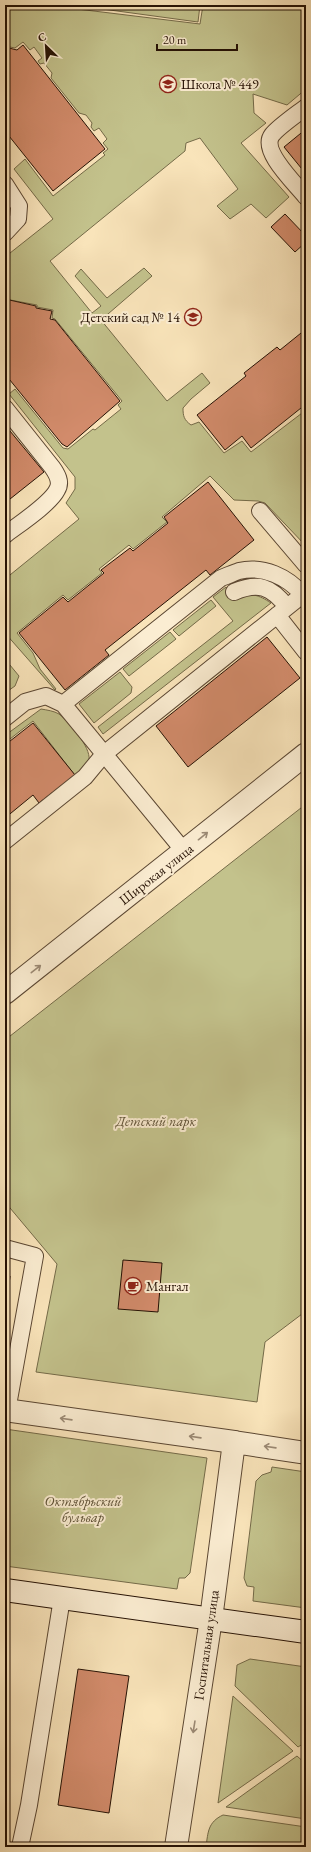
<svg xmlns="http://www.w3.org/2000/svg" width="311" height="1852" font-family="'EB Garamond',serif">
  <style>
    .green { fill: #c3c28c; stroke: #746a48 }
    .building { fill: #d28b6b; stroke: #251104 }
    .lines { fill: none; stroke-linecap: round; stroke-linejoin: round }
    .service-casing { stroke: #5a4632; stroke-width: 18 }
    .minor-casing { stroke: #5a4632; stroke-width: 24 }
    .tertiary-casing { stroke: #5a4632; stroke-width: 24 }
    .secondary-casing { stroke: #251104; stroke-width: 24 }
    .service { stroke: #fbedd2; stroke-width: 16 }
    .minor { stroke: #fbedd2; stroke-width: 22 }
    .tertiary { stroke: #fbedd2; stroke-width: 22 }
    .secondary { stroke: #fbedd2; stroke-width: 22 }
    .oneway { stroke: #9b8a75 }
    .labels { text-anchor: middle; stroke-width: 4; stroke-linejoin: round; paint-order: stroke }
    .poi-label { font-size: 14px; fill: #251104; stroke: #fbedd2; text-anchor: start }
    .street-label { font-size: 14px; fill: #251104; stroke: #fbedd2 }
    .park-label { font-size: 14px; font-style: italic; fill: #5c4f34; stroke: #fbedd2 }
  </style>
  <rect width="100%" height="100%" fill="#f9e4ba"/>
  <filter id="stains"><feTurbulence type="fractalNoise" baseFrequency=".005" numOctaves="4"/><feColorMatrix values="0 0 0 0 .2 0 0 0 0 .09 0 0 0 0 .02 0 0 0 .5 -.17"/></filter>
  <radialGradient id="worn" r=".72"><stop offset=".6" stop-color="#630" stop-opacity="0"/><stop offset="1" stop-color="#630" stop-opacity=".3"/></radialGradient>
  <path class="green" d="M5 5H69V8L200 24 203 5H306V89L287 105 253 94 254 113 266 123 241 143 289 197 266 218 251 204 230 219 217 206 238 189 200 138 186 143 185 151 50 261 92 313 101 306 75 276 81 269 107 298 144 268 152 276 101 320 167 401 202 373 210 383 191 399 183 408C183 416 184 420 191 425L199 422 224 453 242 441 251 452 306 410V546L265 503 258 501 234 500 210 476 162 517 167 522 133 549 129 545 99 569 102 573 68 600 63 595 17 633 33 653 40 669 56 689 55 690 5 633V579L79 519 66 503 75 489V477L9 394 15 389 63 448 68 449 93 429 95 430 121 409 118 405 122 401 55 319 52 318 53 310 37 307V305L5 299V257L53 219 14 169 25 159 53 196 105 155 103 153 108 149 103 143 107 139 99 128 94 131 91 127 92 123 86 115 79 113 51 78 52 73 44 63 40 64 38 61 42 58 34 47 30 50 23 42 15 48 5 46Z
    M73 5H200L198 22Z
    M226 587 237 600C249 591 259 595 271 603L103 734 98 727 233 621 213 597Z
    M211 600 216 606 179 636 173 630Z
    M170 632 176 639 129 676 123 669Z
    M5 659 19 676 15 686 5 693Z
    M120 672 132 687 131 693 94 723 79 704Z
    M41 709C47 710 54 711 59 714 69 722 91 747 89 760 88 767 82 772 77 778L33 721 10 739 7 734Z
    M306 804V1311L265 1342 257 1402 36 1372 57 1264 5 1202V1040Z
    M5 1429 207 1458 190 1573 185 1578H179L177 1589 5 1566Z
    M272 1467 306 1472V1608L253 1601 254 1587 247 1586 244 1578 256 1481 262 1475 271 1472Z
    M250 1659 306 1667V1742L298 1747 235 1686 237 1665Z
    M233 1696 293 1751 218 1803Z
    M297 1756 306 1764V1819L226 1807Z
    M223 1815 306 1827V1847H206C208 1832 208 1822 223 1815Z"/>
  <path class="building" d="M23 45 105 149 53 191 5 131V47L17 50Z
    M306 129V174L284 147Z
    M285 214 306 236V242L295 252 271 227Z
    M5 299 36 306V308L52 311 50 319 55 320 120 401 67 447 62 444 5 374Z
    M306 329V404L251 448 242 436 225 450 197 415 246 376 244 373 277 347 280 350Z
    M5 425 44 472 5 503Z
    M208 482 254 540 210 575 206 570 105 650 109 655 65 690 19 633 63 597 68 602 104 573 101 570 130 548 133 551 168 523 164 517Z
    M267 637 300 678 188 767 156 726Z
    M33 723 75 775 39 803 33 795 5 818V745Z
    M123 1260 162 1263 158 1312 118 1309Z
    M5 1275 10 1276 5 1321Z
    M78 1669 129 1676 109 1813 58 1805Z"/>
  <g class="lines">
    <g class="service-casing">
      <path id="service" d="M306 107C297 114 278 127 272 135 260 151 296 184 306 197
        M5 184 19 206 18 219 5 233
        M5 408 52 467C57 474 62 482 57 490 50 504 18 525 5 535
        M260 511 306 565
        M234 592C258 582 271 586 287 607
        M277 615 306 652
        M63 704 221 578C227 576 233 573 239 571 263 565 288 577 303 595
        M5 718 25 702 46 696 63 704 184 851
        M5 841 85 777 104 754 306 592
        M5 1248 35 1256 7 1411
        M20 1847 29 1805 62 1598"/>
    </g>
    <g class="minor-casing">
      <path id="minor" d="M5 993 306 754
        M5 1410 234 1442"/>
    </g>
    <g class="tertiary-casing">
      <path id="tertiary" d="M176 1847 211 1619 234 1442 306 1453"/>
    </g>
    <g class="secondary-casing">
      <path id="secondary" d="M5 1590 306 1632"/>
    </g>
    <use href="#service" class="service"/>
    <use href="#minor" class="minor"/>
    <use href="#tertiary" class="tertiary"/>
    <use href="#secondary" class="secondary"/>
  </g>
  <defs><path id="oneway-shaft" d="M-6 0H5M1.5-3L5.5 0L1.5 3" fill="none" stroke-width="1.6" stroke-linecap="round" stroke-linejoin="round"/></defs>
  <g class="oneway">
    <use href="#oneway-shaft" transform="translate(203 836) rotate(-39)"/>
    <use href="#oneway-shaft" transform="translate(36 969) rotate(-38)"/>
    <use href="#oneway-shaft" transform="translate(66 1419) rotate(-172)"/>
    <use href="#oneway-shaft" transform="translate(195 1437) rotate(-172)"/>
    <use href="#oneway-shaft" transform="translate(270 1447) rotate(-172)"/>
    <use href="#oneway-shaft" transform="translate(194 1727) rotate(99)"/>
  </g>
  <defs>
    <g id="school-ring" transform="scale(0.9)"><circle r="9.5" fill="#fbedd2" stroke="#8f2418" stroke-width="1.5"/><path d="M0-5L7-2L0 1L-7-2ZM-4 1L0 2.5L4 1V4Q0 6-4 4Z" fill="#8f2418"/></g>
    <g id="cafe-ring" transform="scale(0.9)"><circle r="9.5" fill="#fbedd2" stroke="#8f2418" stroke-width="1.5"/><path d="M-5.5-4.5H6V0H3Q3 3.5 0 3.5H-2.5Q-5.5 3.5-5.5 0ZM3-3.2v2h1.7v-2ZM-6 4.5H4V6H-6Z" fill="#8f2418"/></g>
  </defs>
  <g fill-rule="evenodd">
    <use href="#school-ring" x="168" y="84"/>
    <use href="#school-ring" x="193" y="317"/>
    <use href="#cafe-ring" x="133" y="1286"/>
  </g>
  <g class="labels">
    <g class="poi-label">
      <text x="181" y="89">Школа № 449</text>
      <text x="180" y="322" text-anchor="end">Детский сад № 14</text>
      <text x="146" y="1291">Мангал</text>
    </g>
    <g class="street-label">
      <text transform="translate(156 874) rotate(-38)" y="5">Широкая улица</text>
      <text transform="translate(206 1645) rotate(-82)" y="5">Госпитальная улица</text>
    </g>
    <g class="park-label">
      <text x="156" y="1126">Детский парк</text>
      <text x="83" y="1506">Октябрьский<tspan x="83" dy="16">бульвар</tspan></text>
    </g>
  </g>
  <rect width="311" height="1852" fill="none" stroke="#f9e4ba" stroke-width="20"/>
  <rect x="6" y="6" width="299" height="1840" fill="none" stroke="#251104" stroke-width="2"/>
  <rect x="10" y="10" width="291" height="1832" fill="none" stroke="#251104"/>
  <g transform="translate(46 46) rotate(335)" stroke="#fbedd2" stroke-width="3" paint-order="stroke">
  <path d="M0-3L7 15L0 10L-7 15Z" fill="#251104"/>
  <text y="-6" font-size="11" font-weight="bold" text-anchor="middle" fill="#251104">С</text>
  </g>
  <path d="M157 44v6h80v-6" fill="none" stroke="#251104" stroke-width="2"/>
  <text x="163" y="44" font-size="12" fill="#251104" stroke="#fbedd2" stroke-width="3" paint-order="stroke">20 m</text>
  <rect width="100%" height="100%" filter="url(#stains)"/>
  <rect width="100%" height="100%" fill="url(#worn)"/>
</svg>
